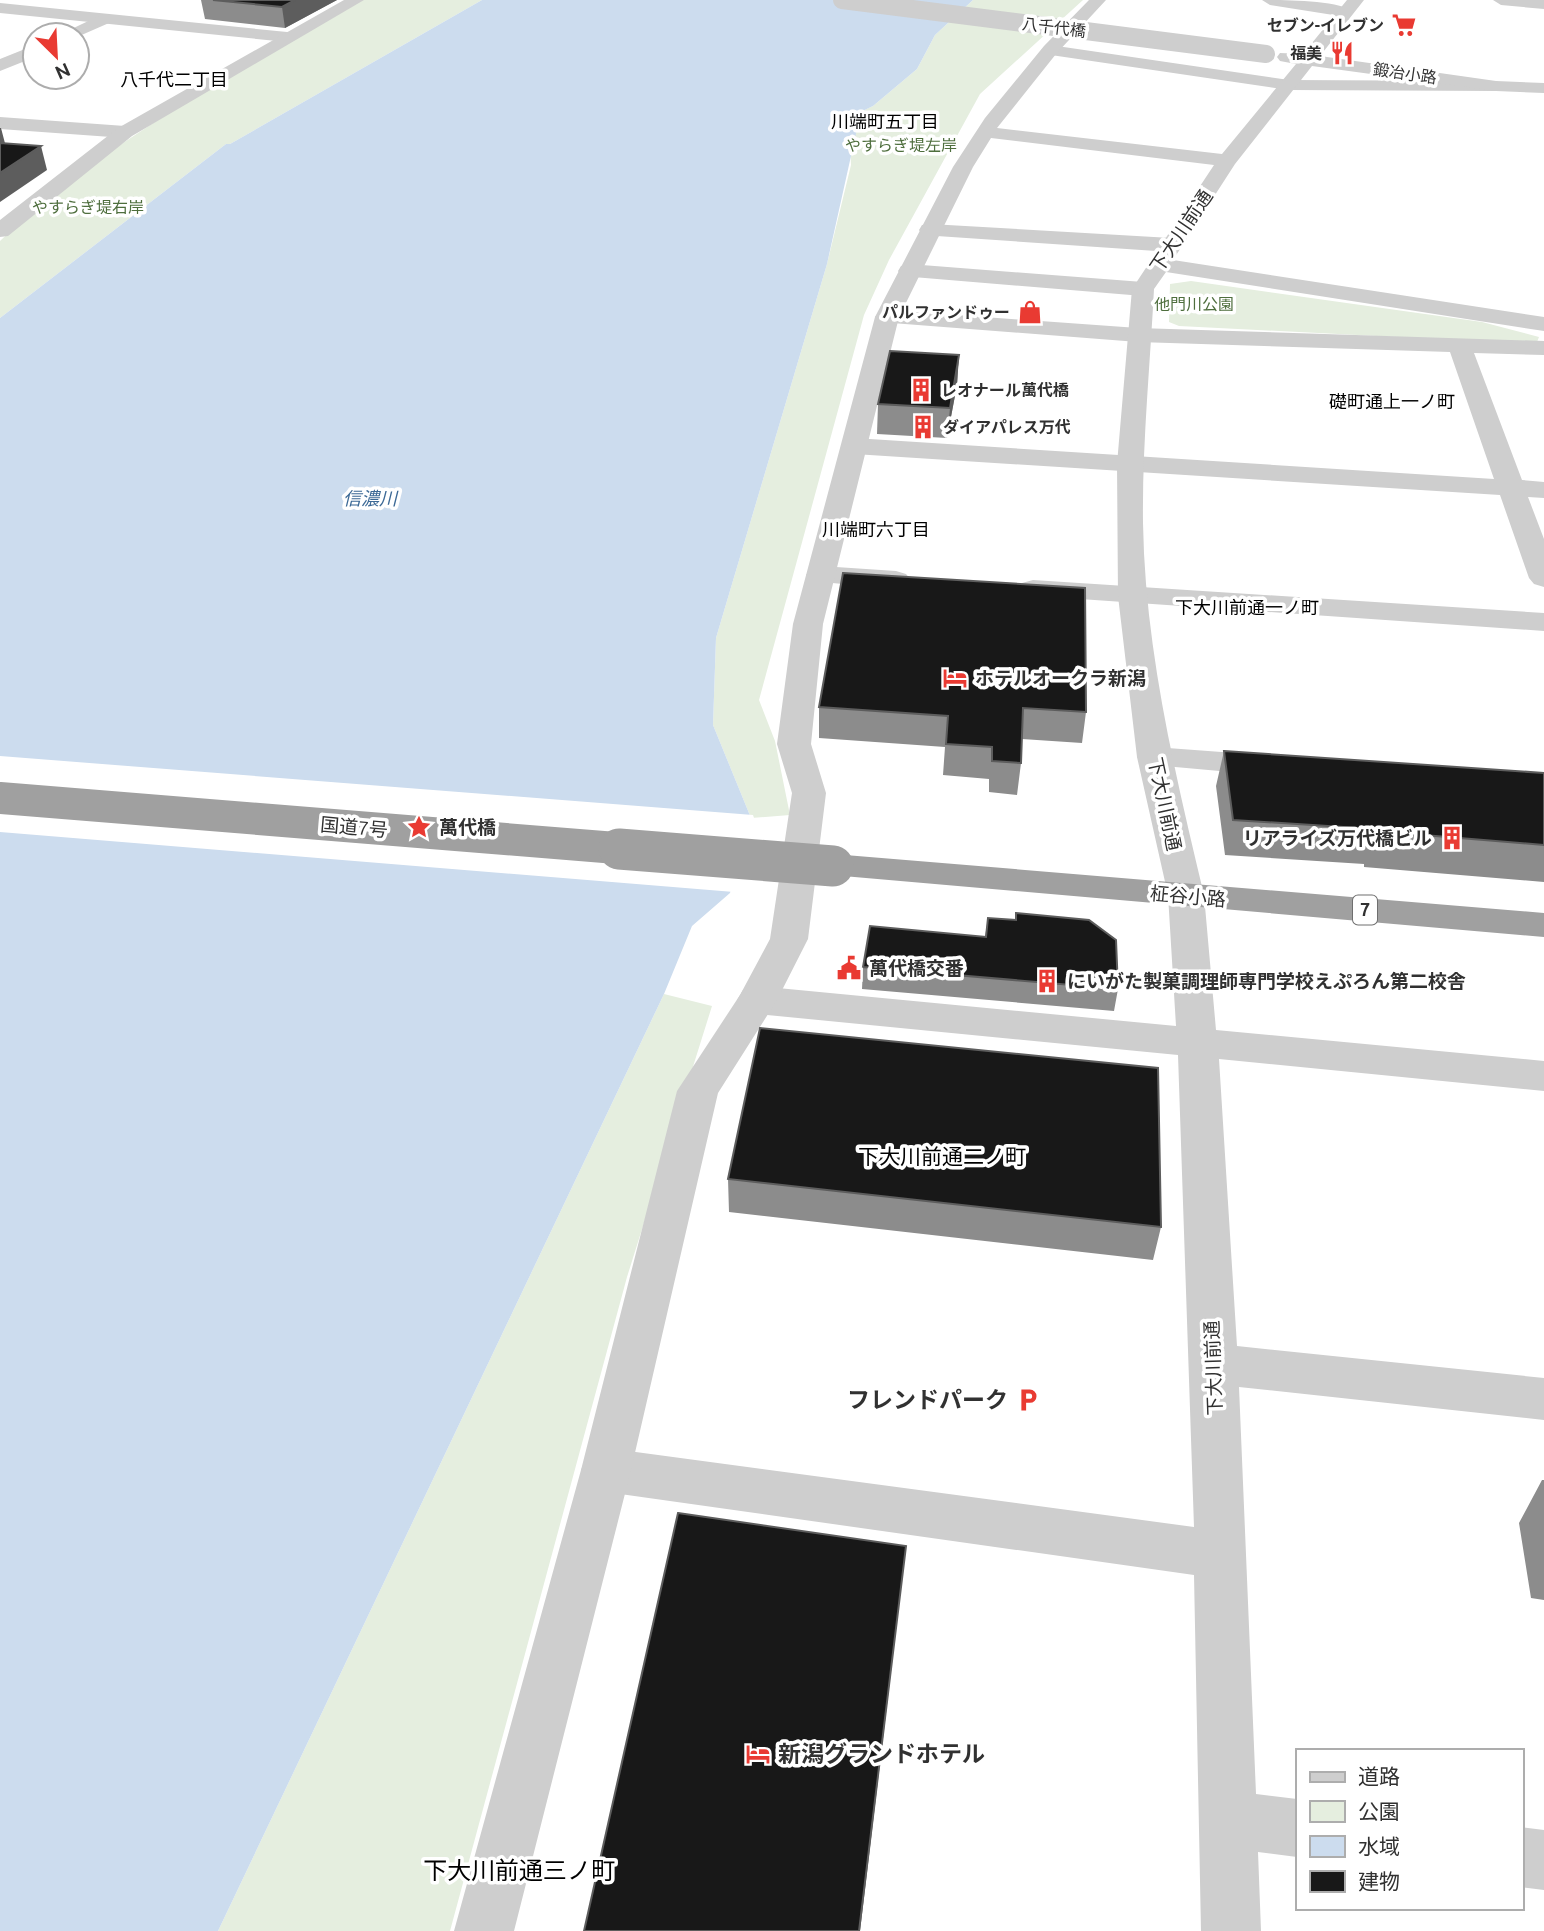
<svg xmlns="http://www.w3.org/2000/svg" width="1544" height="1931" font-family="Ubuntu,'Noto Sans JP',sans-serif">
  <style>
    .green { fill: #e5eedf }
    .water { fill: #ccdcee }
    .pier { fill: #fff }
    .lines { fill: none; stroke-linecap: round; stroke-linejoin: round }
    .minor { fill: #cecece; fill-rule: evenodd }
    .tertiary { fill: #cecece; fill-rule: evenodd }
    .trunk { fill: #a0a0a0; fill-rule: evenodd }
    .tertiary-bridge { stroke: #cecece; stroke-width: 18 }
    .trunk-bridge-far1 { stroke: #a0a0a0; stroke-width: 32 }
    .trunk-bridge { stroke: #a0a0a0; stroke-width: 41 }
    .wall { fill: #8c8c8c }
    .shaded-wall { fill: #5d5d5d }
    .building { fill: #181818; stroke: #5d5d5d; stroke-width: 2 }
    .labels { text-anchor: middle; stroke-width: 7; stroke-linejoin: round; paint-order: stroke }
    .far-poi-label { font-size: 16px; font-weight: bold; fill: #313131; stroke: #fff; text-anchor: end }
    .far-street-label { font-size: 16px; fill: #313131; stroke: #fff }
    .far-park-label { font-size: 16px; fill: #4e6e3d; stroke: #fff }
    .far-neighbourhood-label { font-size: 18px; fill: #000; stroke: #fff }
    .far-water-label { font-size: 18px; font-style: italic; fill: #3c6996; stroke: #fff }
    .shield { fill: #fff; stroke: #6f6f6f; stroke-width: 2 }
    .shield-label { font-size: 18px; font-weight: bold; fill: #313131 }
    .street-label { font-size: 19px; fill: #313131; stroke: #fff }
    .poi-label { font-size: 19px; font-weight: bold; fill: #313131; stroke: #fff; text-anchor: start }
    .neighbourhood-label { font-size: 21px; fill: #000; stroke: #fff }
    .near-poi-label { font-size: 23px; font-weight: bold; fill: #313131; stroke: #fff; text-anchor: end }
    .near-neighbourhood-label { font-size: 24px; fill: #000; stroke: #fff }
  </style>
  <rect width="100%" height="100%" fill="#fff"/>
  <path class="green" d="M362 0H482L230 144H226L0 318V241C105 140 237 74 362 0Z
    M973 0H1083L980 94 889 260 864 315 759 700 775 741 790 815 751 818 713 725 716 638 827 264 851 165 849 117 873 106 917 69 935 35Z
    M1191 281 1482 322 1539 337 1537 342H1494L1179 326 1169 322 1170 284Z
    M664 994 712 1006 627 1277 450 1931H218Z"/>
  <path class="water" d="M482 0H973L935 35 917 69 873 106 850 117 857 129 827 264 716 638 713 725 751 818 730 893 692 926 664 994 218 1931H0V318L226 144H230Z"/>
  <path class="pier" d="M0 756 753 815 754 818 734 892 0 832Z"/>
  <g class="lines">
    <path class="minor" d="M1262 0C1282 0 1341 0 1354 12L1346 17 1270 5Z
      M1493 0H1544V9L1501 5Z
      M0 3 287 32 296 37 287 42 0 13Z
      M1050 45 1289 80 1496 81 1505 86 1496 91 1289 90 1044 54 1041 50Z
      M0 117 125 126 135 132 125 138 0 129Z
      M930 224 1171 238 1182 245 1171 252 922 235 919 230 922 225Z
      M909 264 1143 282 1154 289 1143 296 901 276 898 271 901 266Z
      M887 310 1138 328 1544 341V355L1474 353 1522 480 1544 482V498L1528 497 1544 539V587L1534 584 1529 578 1500 495 854 454 845 452 841 446 845 440 854 438 1494 479 1450 352 1138 342 879 322 875 317 879 312Z
      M821 566 896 571 906 574 911 580 906 586 896 589 811 581 806 575 811 569Z
      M1033 580 1544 613V631L1022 595 1018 589 1022 583Z
      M1154 747 1274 756 1286 759 1291 766 1286 773 1274 776 1142 764 1137 757 1142 750Z
      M1186 883 1199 886 1204 895 1216 1030 1544 1061V1091L1219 1059 1237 1346 1544 1378V1420L1239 1387 1256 1794 1297 1799V1857L1258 1852 1261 1931H1201L1194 1575 606 1492 588 1486 581 1470 588 1454 606 1448 1194 1527 1178 1055 757 1014 743 1010 737 1000 743 990 757 986 1176 1026 1168 895 1173 886Z
      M1521 1827 1544 1830V1890L1521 1887Z"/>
    <path class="tertiary" d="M344 0H364L132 136 8 236 0 237V220L118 128Z
      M1089 0H1106L1056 54 997 128 1222 154 1296 64 1280 61 1277 57 1280 53 1303 54 1347 0H1364L1320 56 1496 81 1544 83V93L1496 91 1312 66 1235 164 1173 260 1544 317V331L1166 272 1154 289C1150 367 1142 445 1143 523 1145 649 1175 773 1204 895L1199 904 1186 907 1173 904 1168 895 1137 757 1118 596 1117 464 1132 289 1214 165 991 138 973 167 899 317 823 624 811 744 826 793 808 939 777 1000 718 1093 631 1470 514 1931H454L581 1470 677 1091 740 995 770 939 792 793 777 744 793 624 875 317 953 167 985 118 1044 46Z
      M103 14 109 15V23L77 37 59 35Z
      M35 45V57L0 71V59Z"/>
    <path class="trunk" d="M833 854 1544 913V937L820 874 815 866 820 858Z"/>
    <path class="tertiary-bridge" d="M842 0 1266 54"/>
    <path class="trunk-bridge-far1" d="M0 798 641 850"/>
    <path class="trunk-bridge" d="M619 849 833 866"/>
  </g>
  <path class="wall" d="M201 0H337L285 28 205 19Z
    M959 355 957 385 947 438 877 434 878 404Z
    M843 573 1086 712 1082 743 1022 739 1021 763 1017 795 989 792V779L943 775 945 747 819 738V707Z
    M1224 751 1544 773V882L1364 867V864L1225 855 1216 786Z
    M988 918 1118 989 1114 1011 862 989 863 967 985 937Z
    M728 1179 1161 1227 1153 1260 729 1212Z
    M1542 1480H1544V1600L1531 1598 1519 1523Z"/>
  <path class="shaded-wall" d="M295 0H337L285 28 282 7Z
    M0 128H1L7 151 0 156Z
    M41 146 47 170 0 202V173Z
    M959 355 957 385 947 438 950 408Z
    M906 1546 860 1931H859Z"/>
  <path class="building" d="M213 0H295L282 7Z
    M0 143 41 146 0 173Z
    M890 351 959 355 950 408 878 404Z
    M843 573 1085 588 1086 712 1023 708 1021 763 992 761V747L946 744 948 716 819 707Z
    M1224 751 1544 773V845L1375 831 1374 829 1233 820Z
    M1016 913 1089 920 1116 940 1118 989 863 967 870 926 986 937 988 918 1016 920Z
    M760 1028 1158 1068 1161 1227 728 1179Z
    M678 1513 906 1546 859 1931H584Z"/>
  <defs>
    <g id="supermarket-bare" transform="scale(1.89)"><path d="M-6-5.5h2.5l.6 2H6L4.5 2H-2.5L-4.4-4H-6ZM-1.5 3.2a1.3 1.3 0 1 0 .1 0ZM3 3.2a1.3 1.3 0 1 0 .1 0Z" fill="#e93a32" stroke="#fff" stroke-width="2.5" paint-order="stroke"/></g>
    <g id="restaurant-bare" transform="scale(1.89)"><path d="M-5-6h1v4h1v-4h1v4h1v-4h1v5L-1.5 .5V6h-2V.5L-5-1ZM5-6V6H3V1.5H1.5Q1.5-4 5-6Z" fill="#e93a32" stroke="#fff" stroke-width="2.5" paint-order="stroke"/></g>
    <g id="shop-bare" transform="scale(1.89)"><path d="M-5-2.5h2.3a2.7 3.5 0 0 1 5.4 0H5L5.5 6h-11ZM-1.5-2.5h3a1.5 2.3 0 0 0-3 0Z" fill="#e93a32" stroke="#fff" stroke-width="2.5" paint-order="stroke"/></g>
    <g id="building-bare" transform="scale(1.89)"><path d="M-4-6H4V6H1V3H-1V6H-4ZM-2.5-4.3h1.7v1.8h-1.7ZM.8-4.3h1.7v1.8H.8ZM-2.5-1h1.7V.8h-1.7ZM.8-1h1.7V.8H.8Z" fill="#e93a32" stroke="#fff" stroke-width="2.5" paint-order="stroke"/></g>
    <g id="hotel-bare" transform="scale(1.89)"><path d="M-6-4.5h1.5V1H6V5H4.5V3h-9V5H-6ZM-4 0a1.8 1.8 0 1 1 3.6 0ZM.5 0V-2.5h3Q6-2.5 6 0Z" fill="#e93a32" stroke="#fff" stroke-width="2.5" paint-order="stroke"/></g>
    <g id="sight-bare" transform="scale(1.89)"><path d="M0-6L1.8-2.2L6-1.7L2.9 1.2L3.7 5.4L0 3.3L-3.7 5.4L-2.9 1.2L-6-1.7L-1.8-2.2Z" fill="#e93a32" stroke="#fff" stroke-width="2.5" paint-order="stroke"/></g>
    <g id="civic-bare" transform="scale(1.89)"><path d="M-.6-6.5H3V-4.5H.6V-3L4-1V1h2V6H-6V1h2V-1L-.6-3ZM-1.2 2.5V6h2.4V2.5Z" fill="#e93a32" stroke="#fff" stroke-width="2.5" paint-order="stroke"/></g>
    <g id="parking-bare" transform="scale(1.89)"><path d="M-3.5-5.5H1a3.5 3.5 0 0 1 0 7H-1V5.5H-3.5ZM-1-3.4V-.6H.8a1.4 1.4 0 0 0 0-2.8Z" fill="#e93a32" stroke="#fff" stroke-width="2.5" paint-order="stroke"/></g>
  </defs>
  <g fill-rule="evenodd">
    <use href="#supermarket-bare" x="1404" y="25"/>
    <use href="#restaurant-bare" x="1342" y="53"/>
    <use href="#shop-bare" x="1030" y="312"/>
    <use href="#building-bare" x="921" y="390"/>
    <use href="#building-bare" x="923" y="427"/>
    <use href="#hotel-bare" x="955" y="678"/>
    <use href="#sight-bare" x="419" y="827"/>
    <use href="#building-bare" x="1452" y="838"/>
    <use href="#civic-bare" x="849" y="968"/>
    <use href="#building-bare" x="1047" y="981"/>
    <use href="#parking-bare" x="1028" y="1400"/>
    <use href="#hotel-bare" x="758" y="1754"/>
  </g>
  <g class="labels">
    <g class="far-poi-label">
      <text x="1384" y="31">セブン-イレブン</text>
      <text x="1322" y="59">福美</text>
      <text x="1010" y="318">パルファンドゥー</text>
      <text x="941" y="396" text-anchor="start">レオナール萬代橋</text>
      <text x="943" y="433" text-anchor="start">ダイアパレス万代</text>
    </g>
    <g class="far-street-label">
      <text transform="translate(1054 27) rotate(7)" y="6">八千代橋</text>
      <text transform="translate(1405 73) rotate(8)" y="6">鍛冶小路</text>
    </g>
    <g class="far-park-label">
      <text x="901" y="151">やすらぎ堤左岸</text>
      <text x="88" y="213">やすらぎ堤右岸</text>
      <text x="1194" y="310">他門川公園</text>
    </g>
    <g class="far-neighbourhood-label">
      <text x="174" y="86">八千代二丁目</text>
      <text x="885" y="128">川端町五丁目</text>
      <text x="1392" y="408">礎町通上一ノ町</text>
      <text x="876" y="536">川端町六丁目</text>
      <text x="1247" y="614">下大川前通一ノ町</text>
    </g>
    <g class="far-water-label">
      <text x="370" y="505">信濃川</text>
    </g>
    <rect class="shield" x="1353" y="895.5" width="24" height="29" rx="5"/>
    <g class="shield-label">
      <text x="1365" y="916">7</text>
    </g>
    <g class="street-label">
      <text transform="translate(1181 231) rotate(-56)" y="7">下大川前通</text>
      <text transform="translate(1165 804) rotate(78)" y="7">下大川前通</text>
      <text transform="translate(354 827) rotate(5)" y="7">国道7号</text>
      <text transform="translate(1188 896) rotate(5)" y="7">柾谷小路</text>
      <text transform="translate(1213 1368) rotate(-92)" y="7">下大川前通</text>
    </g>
    <g class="poi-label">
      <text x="975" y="685">ホテルオークラ新潟</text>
      <text x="439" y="834">萬代橋</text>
      <text x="1432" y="845" text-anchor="end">リアライズ万代橋ビル</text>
      <text x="869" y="975">萬代橋交番</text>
      <text x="1067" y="988">にいがた製菓調理師専門学校えぷろん第二校舎</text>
    </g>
    <g class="neighbourhood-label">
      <text x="942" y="1164">下大川前通二ノ町</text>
    </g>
    <g class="near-poi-label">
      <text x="1008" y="1408">フレンドパーク</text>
      <text x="778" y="1762" text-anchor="start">新潟グランドホテル</text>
    </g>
    <g class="near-neighbourhood-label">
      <text x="519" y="1879">下大川前通三ノ町</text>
    </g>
  </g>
  <rect x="1296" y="1749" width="228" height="161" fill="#ffffff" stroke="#adadad" stroke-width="2"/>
  <rect x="1310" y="1772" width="35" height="10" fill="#cecece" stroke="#adadad" stroke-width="2"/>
  <text x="1358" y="1784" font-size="21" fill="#313131">道路</text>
  <rect x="1310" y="1801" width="35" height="21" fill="#e5eedf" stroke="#adadad" stroke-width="2"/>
  <text x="1358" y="1819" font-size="21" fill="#313131">公園</text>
  <rect x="1310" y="1836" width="35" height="21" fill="#ccdcee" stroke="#adadad" stroke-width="2"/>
  <text x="1358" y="1854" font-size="21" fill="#313131">水域</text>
  <rect x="1310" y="1871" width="35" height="21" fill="#181818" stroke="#adadad" stroke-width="2"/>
  <text x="1358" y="1889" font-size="21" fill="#313131">建物</text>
  <g transform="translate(56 56) rotate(156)"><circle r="33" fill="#ffffff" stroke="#adadad" stroke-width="2"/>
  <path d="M0-5L12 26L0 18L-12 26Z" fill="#e93a32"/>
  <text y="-10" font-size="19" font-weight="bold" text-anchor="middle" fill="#313131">N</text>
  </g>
</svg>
